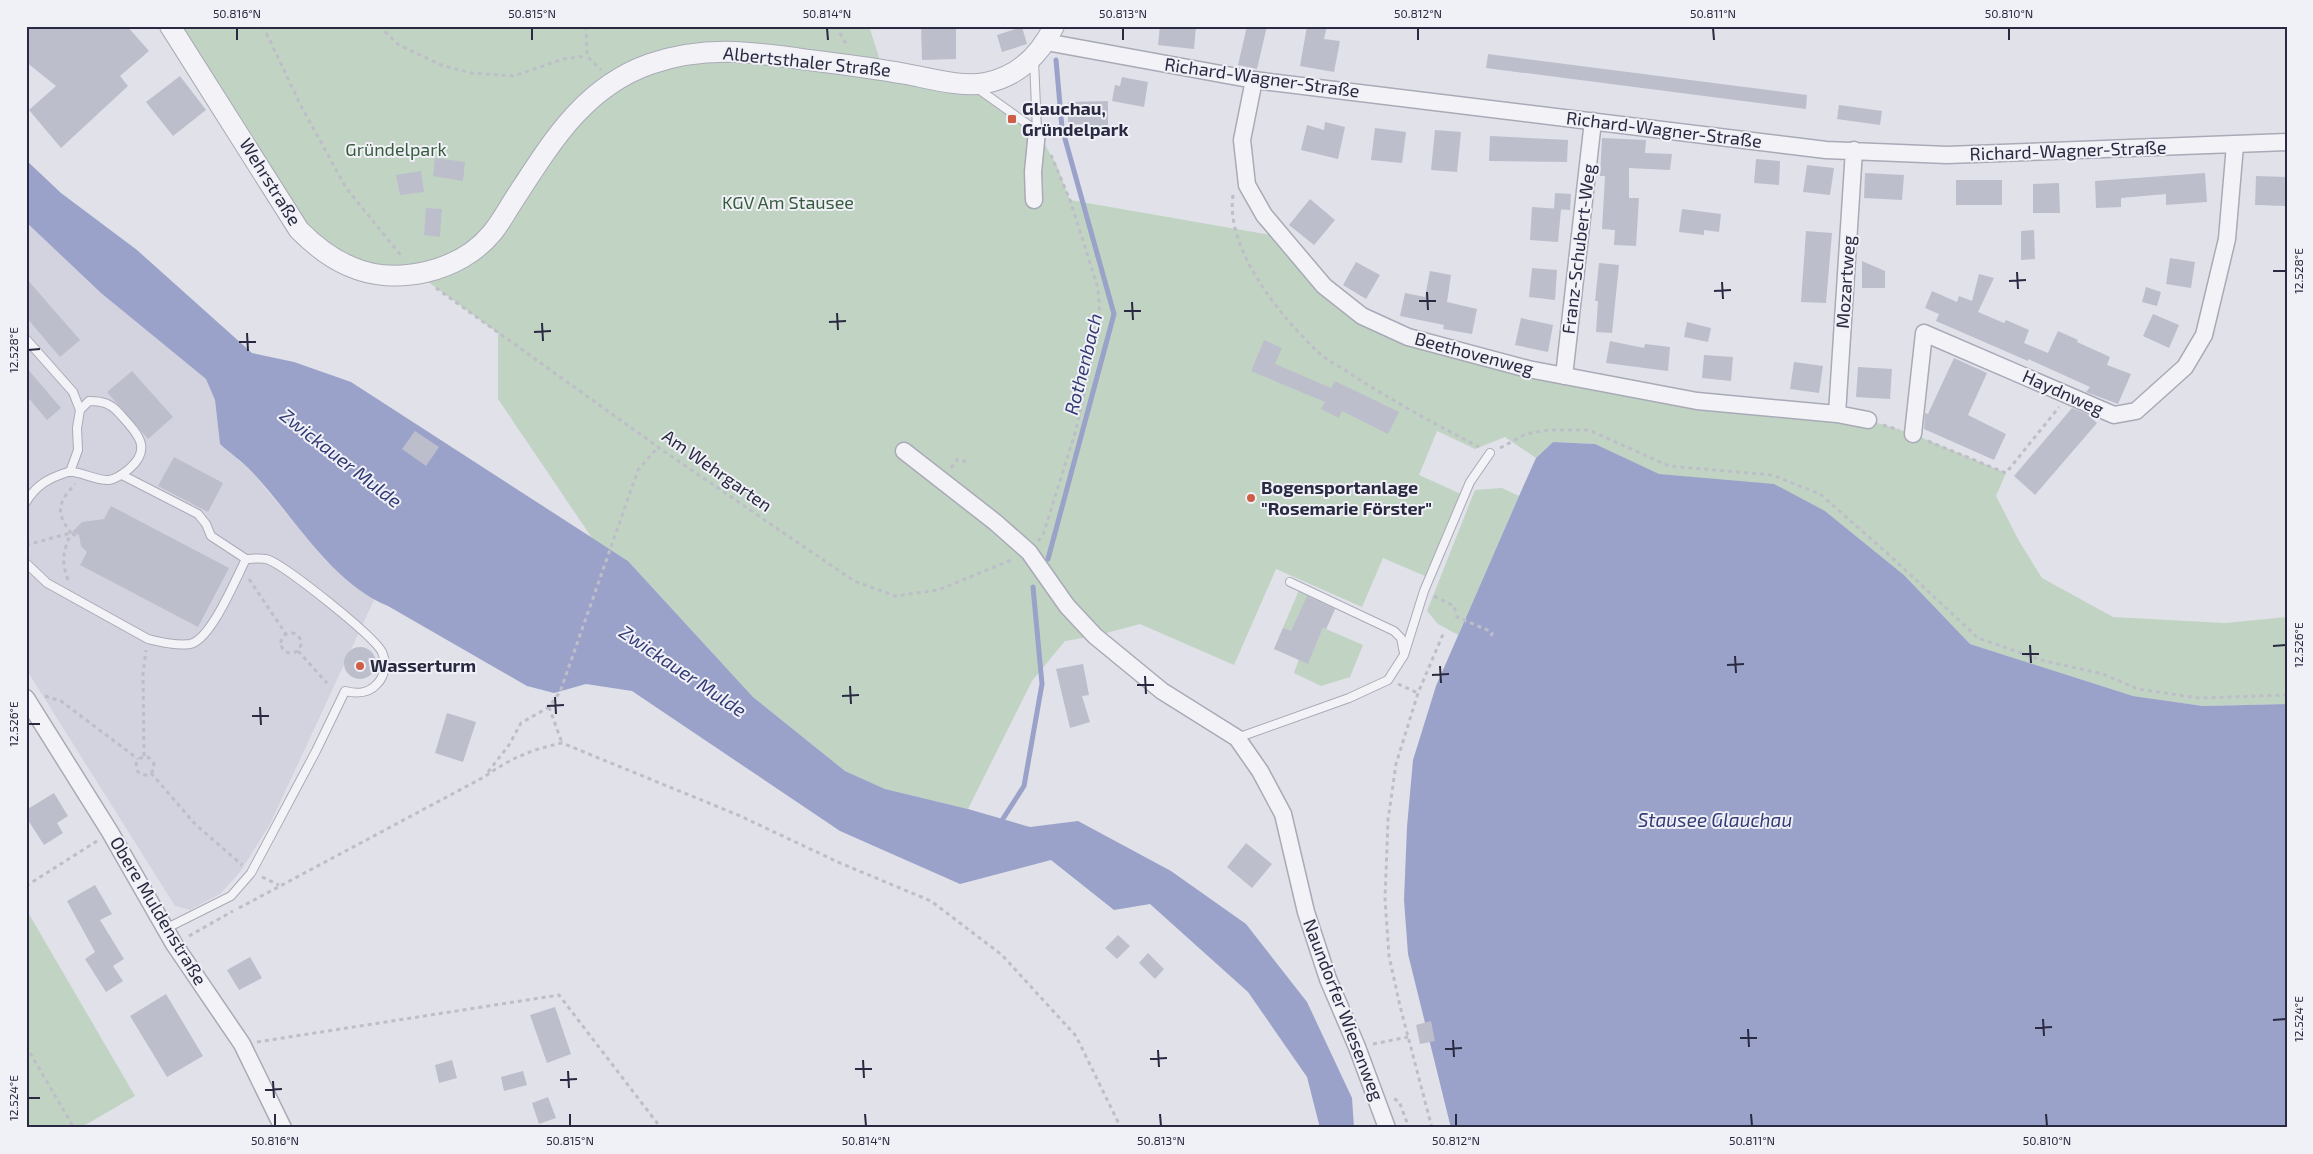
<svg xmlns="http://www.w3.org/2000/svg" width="2313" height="1154" font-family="'Exo 2',sans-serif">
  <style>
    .built { fill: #d2d3de }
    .green { fill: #c1d3c3 }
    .water { fill: #9ba2c9 }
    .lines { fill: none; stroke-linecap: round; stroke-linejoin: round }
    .stream { stroke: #9ba2c9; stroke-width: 5 }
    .building { fill: #bdbecc }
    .service-casing { stroke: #a9aab7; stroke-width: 10 }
    .minor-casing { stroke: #a9aab7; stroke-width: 19 }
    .tertiary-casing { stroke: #a9aab7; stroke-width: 22 }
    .path { stroke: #bebec8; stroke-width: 3; stroke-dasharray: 4 4; stroke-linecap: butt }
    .service { stroke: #f3f3f7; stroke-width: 8 }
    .minor { stroke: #f3f3f7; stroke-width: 16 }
    .tertiary { stroke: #f3f3f7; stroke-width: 20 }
    .ticks { fill: none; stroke: #292941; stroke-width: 2 }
    .poi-dot { fill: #ce5e45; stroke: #f0f0f7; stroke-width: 2 }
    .labels { text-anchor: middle; stroke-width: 4; stroke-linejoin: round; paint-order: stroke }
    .street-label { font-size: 18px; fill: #292941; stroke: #f0f0f7 }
    .poi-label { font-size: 18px; font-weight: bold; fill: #292941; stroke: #f0f0f7; text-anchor: start }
    .park-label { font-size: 18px; fill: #365c3c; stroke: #f0f0f7 }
    .water-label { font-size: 19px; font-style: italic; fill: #333a75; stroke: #f0f0f7 }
    .neatline { fill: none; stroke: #292941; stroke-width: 2 }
    .ticks-label { font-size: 12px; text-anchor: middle; fill: #292941 }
  </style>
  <rect width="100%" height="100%" fill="#e0e1e9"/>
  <path class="built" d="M26 222 101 293 206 379 215 400 220 444 251 471 326 561 374 600 270 824 240 872 220 894 190 910 175 906 26 669Z"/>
  <path class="green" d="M175 26H869L883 70 974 85 1037 131 1056 164 1070 200 1282 237 1362 316 1528 369 1868 420 1913 434 2006 473 1996 496 2019 541 2042 578 2113 617 2225 623 2287 617V704L2203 706 2133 696 1970 644 1904 575 1825 511 1708 479 1658 474 1594 444 1553 442 1536 458 1505 437 1475 449 1437 431 1419 475 1461 494 1425 576 1383 558 1362 607 1276 569 1234 665 1140 624 1095 636 1065 641 1032 681 968 809 885 789 845 771 753 697 628 561 592 538 498 399V333L416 273 389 275 317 247Z
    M1502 488 1519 496 1458 635 1438 624 1427 611 1475 490Z
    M1299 590 1336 607 1326 629 1363 645 1350 677 1321 686 1294 673 1299 659 1274 649Z
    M26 909 135 1096 80 1128H26Z"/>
  <path class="water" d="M26 160 61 193 137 250 252 353 294 362 351 382 628 561 753 697 845 771 885 789 968 809 1030 827 1078 821 1171 871 1246 924 1307 1002 1352 1098 1354 1128H1320L1307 1077 1248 992 1150 904 1114 910 1051 860 960 884 840 831 632 691 586 684 554 693 527 686 388 606C331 583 293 515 252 472 243 462 230 453 220 444L215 400 206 379 101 293 26 222Z
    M1553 442 1595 444 1659 474 1774 484 1825 511 1904 575 1970 644 2133 696 2203 706 2287 704V1128H1451L1408 954 1404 900 1407 827 1413 760 1436 686 1519 496 1536 458Z"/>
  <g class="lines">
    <path class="stream" d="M1048 559 1114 314 1062 128 1056 60
      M999 825 1024 786 1042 684 1033 587"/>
  </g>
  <path class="building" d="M26 26H127L149 51 120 76 128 86 61 148 29 110 56 86 26 62Z
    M921 26H956V59L922 60Z
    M1160 26H1196L1194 49 1158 45Z
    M1247 26H1267L1257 69 1238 65Z
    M1307 26H1327L1324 39 1340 41 1334 72 1300 66Z
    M1022 27 1027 44 1002 52 997 35Z
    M1488 54 1807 95 1806 109 1486 68Z
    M180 76 206 110 173 136 146 102Z
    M1122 77 1148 82 1144 107 1112 101 1115 85 1120 86Z
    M1108 101V131L1085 132V124L1068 125V102Z
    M1839 105 1882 111 1880 125 1837 119Z
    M1325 122 1345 127 1338 159 1301 150 1307 125 1324 130Z
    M1375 128 1406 132 1402 163 1371 160Z
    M1435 130 1461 132 1457 172 1431 170Z
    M1490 136 1568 140 1567 162 1489 161Z
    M1602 138 1646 140 1645 153 1672 154 1670 170 1629 168V198H1639L1636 246 1614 245 1615 230 1602 229 1605 176H1600Z
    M435 158 465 162 463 181 433 176Z
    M1756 159 1780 161 1779 185 1754 183Z
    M1807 165 1834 168 1830 195 1803 192Z
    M421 171 424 192 400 195 396 175Z
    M1865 173 1904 175 1902 200 1864 198Z
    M2205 173 2207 202 2166 205V194L2121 198V207L2096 208 2095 181Z
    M2256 176 2287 177V206L2255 205Z
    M1956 180H2002V205H1956Z
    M2059 183 2060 213H2033V184Z
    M1555 193 1571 194 1570 210 1554 209Z
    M1310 199 1335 220 1314 245 1289 225Z
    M1532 207 1561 209 1558 242 1530 240Z
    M426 208 442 209 440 237 424 235Z
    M1682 209 1721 214 1719 232 1704 230V235L1679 232Z
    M2034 230 2035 259 2021 260V231Z
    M1806 231 1832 233 1826 303 1801 302Z
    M2170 258 2195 262 2191 288 2166 284Z
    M1862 261 1885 271V288H1862Z
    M1356 262 1380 275 1366 299 1343 285Z
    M1599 263 1619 265 1612 333 1596 332 1598 301H1595Z
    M1532 268 1557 270 1555 300 1529 297Z
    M1430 271 1451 275 1447 302 1477 309 1472 334 1443 329 1444 325 1400 316 1405 293 1425 297Z
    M1979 274 1994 278 1978 312 2004 323 2006 320 2029 330 2024 343 2048 353 2058 331 2078 340 2077 342 2110 357 2107 365 2131 374 2118 404 2086 392 2090 387 2028 359V361L1936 321 1939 314 1925 308 1932 291 1957 302 1959 296 1972 301Z
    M26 278 80 340 60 357 26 317Z
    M2146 287 2161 292 2157 306 2142 302Z
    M2153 314 2179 325 2169 348 2143 336Z
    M1521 318 1553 325 1548 352 1515 345Z
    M1687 322 1711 328 1708 342 1684 337Z
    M1264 340 1282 348 1275 364 1331 388 1335 381 1399 412 1388 434 1342 411 1339 418 1321 409 1325 402 1251 371Z
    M1610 341 1644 348 1645 344 1670 347 1668 371 1606 363Z
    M1704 355 1733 357 1731 381 1702 378Z
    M1954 358 1987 373 1968 415 2006 434 1994 460 1924 429 1925 413 1928 414Z
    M1794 362 1823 366 1819 393 1790 389Z
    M26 367 61 408 47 420 26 395Z
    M1858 367 1892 369 1890 399 1856 397Z
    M132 371 173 417 148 439 107 392Z
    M2072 408 2087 414 2097 423 2035 495 2014 476Z
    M415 431 439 447 426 466 402 449Z
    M174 457 223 483 208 512 158 486Z
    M111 506 229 568 198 627 80 565 87 552 81 546 79 535 72 532 82 522 104 519Z
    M1307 596 1335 609 1326 629 1323 627 1308 664 1274 649 1283 628 1291 631Z
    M344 663a16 16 0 1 1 32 0a16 16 0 1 1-32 0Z
    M1083 664 1089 695 1082 696 1090 722 1070 728 1056 669Z
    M447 713 476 722 463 762 435 753Z
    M54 793 68 816 57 823 63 833 44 845 26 817V810Z
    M1246 843 1272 864 1252 888 1227 867Z
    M95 885 112 914 100 920 124 959 113 966 123 981 106 992 85 959 95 952 67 901Z
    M1118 935 1130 946 1117 959 1105 948Z
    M1148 953 1164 969 1155 979 1139 963Z
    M250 957 262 978 239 990 227 970Z
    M166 994 203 1056 167 1077 130 1016Z
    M555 1007 571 1054 547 1063 530 1015Z
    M1431 1021 1435 1041 1420 1044 1416 1025Z
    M452 1060 457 1078 439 1083 435 1065Z
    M523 1071 527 1085 504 1091 501 1077Z
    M548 1097 556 1118 539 1124 532 1103Z"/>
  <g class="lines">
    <g class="service-casing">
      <path id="service" d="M1034 60 1037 131
        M977 88 1037 131
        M26 339 73 392 80 410
        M122 475 198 514 206 524 211 536 246 559
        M26 502C36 485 49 478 68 472 78 470 96 481 109 480 116 479 123 474 129 469 154 448 136 432 119 413 110 403 102 401 89 401L80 410 77 428 78 450 70 472
        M26 563 47 583 148 639C161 642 176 646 190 644 211 640 236 578 246 559 253 559 263 557 269 560 288 568 373 635 382 652 387 663 385 676 377 684 368 694 357 694 345 691L316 751 251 873 231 896 165 929
        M1290 582 1394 631 1401 638 1404 653
        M1237 738 1349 698 1388 680 1404 655 1424 591 1470 482 1490 453"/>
    </g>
    <g class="minor-casing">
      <path id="minor" d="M1046 42 1254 80 1826 150 1947 155 2287 142
        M1254 80 1242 140 1247 185 1264 215 1324 286 1362 316 1408 337 1528 369 1697 401 1837 414 1868 420
        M1034 200 1033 172 1037 131
        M1564 376 1593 121
        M1837 414 1854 150
        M1913 434 1924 333 2114 415 2136 411 2185 367 2204 335 2227 239 2235 145
        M904 451 995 522 1029 552 1067 606 1095 636 1162 691 1237 738 1260 771 1283 814 1306 912 1328 979 1357 1047 1387 1128
        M26 698 110 832 174 944 242 1044 283 1128"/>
    </g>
    <g class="tertiary-casing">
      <path id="tertiary" d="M170 26 299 230C314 245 330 258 349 266 395 287 460 272 492 233 502 221 510 205 519 192 554 138 587 86 650 64 706 45 752 52 809 60 841 64 873 68 906 74 928 78 963 88 985 83 1017 77 1040 55 1054 26"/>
    </g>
    <path class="path" d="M263 26 300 104 346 188 403 258
      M379 26 399 45 441 65 471 73 514 76 563 59 587 56
      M586 26 587 56 601 70
      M836 26 848 47
      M1233 195C1225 250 1282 318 1319 353 1329 362 1343 368 1354 376 1394 402 1437 425 1479 447
      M436 288 658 447 854 581 895 596 938 590 1014 559
      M1883 425 1899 430
      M1928 441 2006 473 2059 407
      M1500 448 1526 434 1548 430H1589L1669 466 1772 475 1820 494 1887 553 1978 638 2041 660 2103 674 2138 689 2199 698 2287 695
      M951 468 958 459 970 463
      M1038 541 1043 535 1076 430 1100 319 1098 288 1070 200 1051 155
      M26 545 71 533 76 536 77 534
      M249 579 286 634
      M68 580C61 562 63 551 71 533 55 512 58 503 75 484
      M1434 596 1454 606 1457 617 1492 632
      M281 643a10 10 0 1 1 20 0a10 10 0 1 1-20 0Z
      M1491 636 1494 629
      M298 651 327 683
      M1398 684 1418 693
      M45 696 61 701 138 759
      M549 707 562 743
      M144 756 143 674 146 650
      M136 766a9 9 0 1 1 18 0a9 9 0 1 1-18 0Z
      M488 772 509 745 521 723 549 707 560 692 638 470 658 447
      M151 773 195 824 242 865
      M262 877 279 885
      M26 886 97 841
      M239 908 484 777C511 758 530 750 562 743L738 815 840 863 931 901 1002 955 1076 1036 1121 1128
      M189 936 233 911
      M257 1042 559 995 661 1128
      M1373 1044 1408 1037
      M26 1046 74 1128
      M1394 1099 1399 1101 1409 1128
      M1432 1128 1400 1006 1389 956 1385 899 1388 820 1396 764 1418 693 1444 632"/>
    <use href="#service" class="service"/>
    <use href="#minor" class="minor"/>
    <use href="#tertiary" class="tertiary"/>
  </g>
  <path class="ticks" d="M237 28V40M532 28V40M827 28 828 40M1123 28V40M1418 28V40M1713 28 1714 40M2009 28V40M2273 271H2286M2017 272 2018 289M2009 281 2026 280M1722 282 1723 299M1714 291 1731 290M1427 292 1428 310M1419 301H1436M1132 302 1133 320M1124 311H1141M837 313 838 330M829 322 846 321M542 323 543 341M534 332 551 331M247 333 248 351M239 342H256M28 350 40 349M2030 645 2031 663M2273 646 2286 645M2022 654H2039M1735 656 1736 673M1727 665 1744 664M1440 666 1441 683M1432 675 1449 674M1145 676 1146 694M1137 685H1154M850 686 851 704M842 696 859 695M555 697 556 714M547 706 564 705M260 707 261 725M252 716H269M28 724H40M2043 1019 2044 1036M2273 1020 2286 1019M2035 1028 2052 1027M1748 1029 1749 1047M1740 1038H1757M1453 1040 1454 1057M1445 1049 1462 1048M1158 1050 1159 1067M1150 1059 1167 1058M863 1060 864 1078M855 1069H872M568 1071 569 1088M560 1080 577 1079M273 1081 274 1098M265 1090 282 1089M28 1098H40M275 1114V1126M570 1114V1126M865 1114 866 1126M1160 1114 1161 1126M1456 1114V1126M1751 1114 1752 1126M2046 1114 2047 1126"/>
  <g class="poi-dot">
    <rect x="1007" y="114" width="10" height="10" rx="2.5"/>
    <circle cx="1251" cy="498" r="5"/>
    <circle cx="360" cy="666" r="5"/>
  </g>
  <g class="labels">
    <g class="street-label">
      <text transform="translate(807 62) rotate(6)" y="6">Albertsthaler Straße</text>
      <text transform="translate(1262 78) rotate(8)" y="6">Richard-Wagner-Straße</text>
      <text transform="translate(1664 130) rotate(7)" y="6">Richard-Wagner-Straße</text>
      <text transform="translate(2068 151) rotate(-2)" y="6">Richard-Wagner-Straße</text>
      <text transform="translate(270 182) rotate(58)" y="6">Wehrstraße</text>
      <text transform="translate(1579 249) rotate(-83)" y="6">Franz-Schubert-Weg</text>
      <text transform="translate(1846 282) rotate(-86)" y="6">Mozartweg</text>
      <text transform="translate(1474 354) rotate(15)" y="6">Beethovenweg</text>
      <text transform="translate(2063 393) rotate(24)" y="6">Haydnweg</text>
      <text transform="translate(717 471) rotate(35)" y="6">Am Wehrgarten</text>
      <text transform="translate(158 911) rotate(59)" y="6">Obere Muldenstraße</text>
      <text transform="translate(1343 1010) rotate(69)" y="6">Naundorfer Wiesenweg</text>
    </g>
    <g class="poi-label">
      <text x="1022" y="115">Glauchau,<tspan x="1022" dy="21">Gründelpark</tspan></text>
      <text x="1261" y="494">Bogensportanlage<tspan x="1261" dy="21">"Rosemarie Förster"</tspan></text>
      <text x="370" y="672">Wasserturm</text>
    </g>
    <g class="park-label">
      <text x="396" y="156">Gründelpark</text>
      <text x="788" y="209">KGV Am Stausee</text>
    </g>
    <g class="water-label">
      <text transform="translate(1083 364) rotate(-76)" y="7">Rothenbach</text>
      <text transform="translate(341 458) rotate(38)" y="7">Zwickauer Mulde</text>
      <text transform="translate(683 671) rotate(34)" y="7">Zwickauer Mulde</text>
      <text x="1715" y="827">Stausee Glauchau</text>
    </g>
  </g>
  <rect width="2313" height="1154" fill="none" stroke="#f0f0f7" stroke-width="55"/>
  <rect x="28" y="28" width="2258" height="1098" class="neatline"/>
  <g class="ticks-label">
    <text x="237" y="18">50.816°N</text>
    <text x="532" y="18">50.815°N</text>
    <text x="827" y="18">50.814°N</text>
    <text x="1123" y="18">50.813°N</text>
    <text x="1418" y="18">50.812°N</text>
    <text x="1713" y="18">50.811°N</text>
    <text x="2009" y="18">50.810°N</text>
    <text transform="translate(2299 271) rotate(-90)" y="4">12.528°E</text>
    <text transform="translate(14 350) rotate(-90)" y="4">12.528°E</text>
    <text transform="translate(2299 645) rotate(-90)" y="4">12.526°E</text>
    <text transform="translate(14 724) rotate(-90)" y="4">12.526°E</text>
    <text transform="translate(2299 1019) rotate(-90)" y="4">12.524°E</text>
    <text transform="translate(14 1098) rotate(-90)" y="4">12.524°E</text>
    <text x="275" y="1145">50.816°N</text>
    <text x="570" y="1145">50.815°N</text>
    <text x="866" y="1145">50.814°N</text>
    <text x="1161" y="1145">50.813°N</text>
    <text x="1456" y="1145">50.812°N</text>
    <text x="1752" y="1145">50.811°N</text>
    <text x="2047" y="1145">50.810°N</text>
  </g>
</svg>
